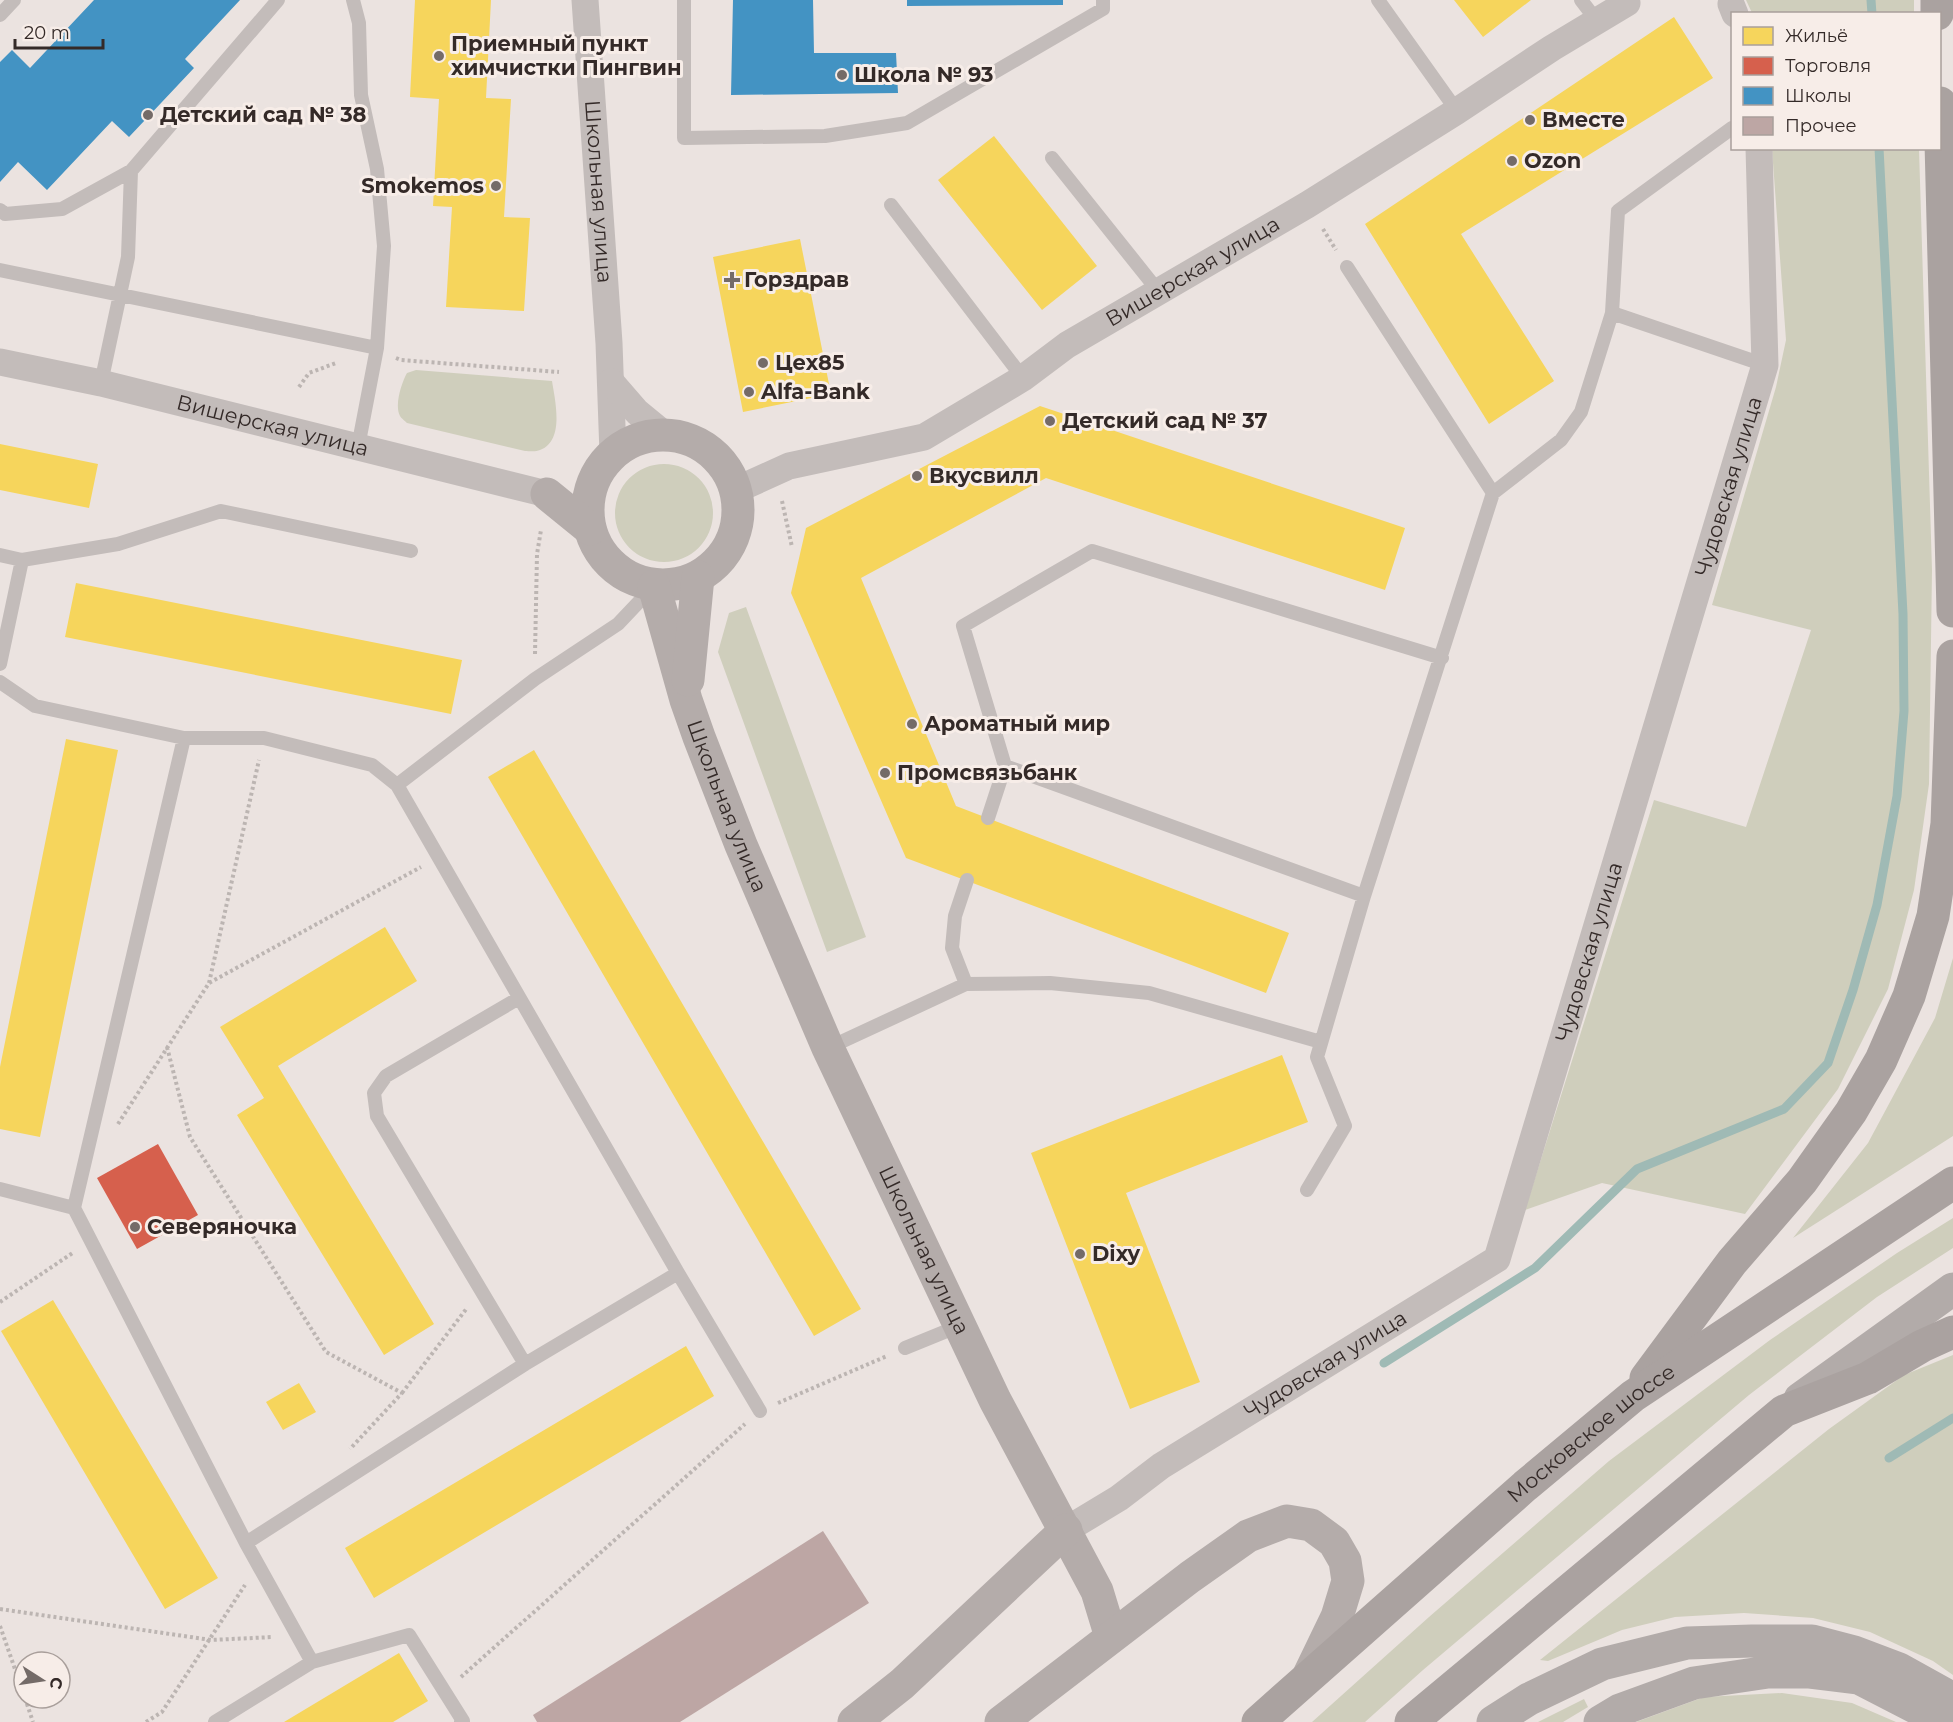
<svg xmlns="http://www.w3.org/2000/svg" width="1953" height="1722" font-family="Montserrat,sans-serif">
  <style>
    .green { fill: #cfcebc }
    .homes { fill: #f6d55c }
    .shops { fill: #d6604d }
    .schools { fill: #4393c3 }
    .lines { fill: none; stroke-linecap: round; stroke-linejoin: round }
    .stream { stroke: #9fbab5; stroke-width: 9 }
    .building { fill: #bda6a4 }
    .path { stroke: #bcb5b2; stroke-width: 4; stroke-dasharray: 3 3; stroke-linecap: butt }
    .lane { stroke: #c3bcba; stroke-width: 14 }
    .street { stroke: #c3bcba; stroke-width: 27 }
    .secondary { stroke: #b4acaa; stroke-width: 33 }
    .primary { stroke: #b2aba9; stroke-width: 33 }
    .highway { stroke: #aaa2a0; stroke-width: 33 }
    .poi-dot { fill: #746b68; stroke: #f7ede8; stroke-width: 2 }
    .labels { text-anchor: middle; stroke-width: 6; stroke-linejoin: round; paint-order: stroke }
    .poi-label { font-size: 21px; font-weight: bold; fill: #342a28; stroke: #f7ede8; text-anchor: start }
    .street-label { font-size: 21px; fill: #342a28; stroke: #f7ede8 }
  </style>
  <rect width="100%" height="100%" fill="#ebe3e0"/>
  <path class="green" d="M1746 0H1914V13H1752Z
    M1772 149H1919L1932 570 1929 784 1914 890 1888 989 1838 1089 1745 1214 1602 1183 1525 1210 1654 800 1746 827 1811 630 1712 605 1776 387 1786 340Z
    M416 370 552 381C555 400 565 441 540 450 536 452 529 451 525 451L407 423C405 421 401 418 400 416 394 405 402 382 407 373Z
    M615 513a49 49 0 1 1 98 0a49 49 0 1 1-98 0Z
    M746 607 866 937 827 952 718 652 729 613Z
    M1953 958V1136L1793 1238 1868 1143 1935 1018Z
    M1953 1218V1248L1877 1297 1749 1395 1423 1670 1365 1722H1312L1429 1617 1609 1461 1770 1340 1897 1253Z
    M1953 1355V1675L1933 1661 1870 1632 1813 1618 1744 1613 1675 1617 1622 1630 1548 1661 1540 1660 1829 1429 1904 1375Z
    M1782 1693 1852 1703 1896 1722H1636L1704 1697Z
    M1584 1699 1588 1707 1563 1722H1538Z"/>
  <path class="homes" d="M415 0H491L486 98 511 99 504 217 530 218 524 311 446 307 452 207 433 206 439 99 410 97Z
    M1454 0H1531L1483 37Z
    M1674 17 1713 78 1461 234 1554 381 1489 424 1365 224Z
    M994 136 1097 266 1042 310 938 180Z
    M800 239 831 394 743 412 713 257Z
    M1040 406 1405 528 1385 590 1046 478 861 578 956 806 1289 933 1266 993 906 858 791 593 806 528Z
    M0 444 98 464 89 508 0 490Z
    M76 583 462 660 451 714 65 637Z
    M66 739 118 750 40 1137 0 1129V1067Z
    M534 750 861 1309 814 1336 488 777Z
    M385 927 417 981 278 1066 434 1324 384 1355 237 1115 264 1098 220 1027Z
    M1282 1055 1308 1122 1126 1193 1200 1382 1130 1409 1031 1153Z
    M53 1300 218 1578 165 1609 1 1331Z
    M686 1346 714 1396 374 1598 345 1548Z
    M299 1383 316 1412 283 1430 266 1402Z
    M399 1653 428 1701 393 1722H284Z"/>
  <path class="shops" d="M158 1144 198 1215 137 1249 97 1178Z"/>
  <path class="schools" d="M94 0H240L185 59 194 68 129 137 112 121 47 190 18 162 0 182V62L12 50 30 68Z
    M733 0H813L814 53H896L898 93 731 95Z
    M907 0H1063V5L907 6Z"/>
  <g class="lines">
    <path class="stream" d="M1871 0 1872 14
      M1384 1363 1535 1268 1637 1169 1784 1109 1828 1063 1853 990 1877 905 1897 796 1904 711 1903 614 1879 148
      M1889 1458 1953 1418"/>
  </g>
  <path class="building" d="M823 1531 869 1603 680 1722H537L533 1715Z"/>
  <g class="lines">
    <path class="path" d="M1323 229 1336 250
      M396 358 401 360 559 372
      M299 387 309 373 336 363
      M782 501 792 547
      M535 654 537 554 541 530
      M209 983 259 760
      M167 1047 190 1137 326 1352 402 1393 350 1449
      M118 1124 209 983 421 867
      M0 1302 74 1252
      M402 1393 467 1308
      M778 1403 887 1356
      M0 1609 211 1640 273 1637
      M0 1626 24 1695
      M461 1677 745 1424
      M25 1698 33 1722
      M146 1722 162 1712 245 1585"/>
    <path class="lane" d="M353 0 359 23 361 95 377 169 384 246 377 348
      M684 0V138L825 136 907 123 1103 9V0
      M1378 0 1457 111
      M1581 0 1597 21
      M0 15 14 0
      M1052 158 1159 292
      M891 205 1023 378
      M0 210 5 214 62 209 131 171 278 0
      M1347 267 1493 493
      M0 270 377 348 358 447
      M1612 313 1765 365
      M101 383 128 257 131 171
      M0 555 22 560 0 664
      M22 560 118 544 221 511 411 551
      M0 682 35 706 184 738H264L372 765 397 785 678 1273 760 1411
      M184 738 74 1208 246 1543 312 1662
      M397 785 535 679 618 624 653 587
      M988 818 1005 766
      M1364 896 1005 766 963 626 1092 551 1442 658
      M966 984 952 948 955 916 967 880
      M519 998 386 1076 374 1093 377 1116 525 1364
      M828 1048 966 984 1050 983 1149 993 1321 1042
      M0 1189 74 1208
      M1307 1190 1345 1126 1317 1057 1364 896 1493 493 1561 440 1581 412 1612 313 1618 211 1732 128
      M905 1348 959 1326
      M246 1543 525 1364 678 1273
      M215 1722 312 1662 409 1635 463 1721 461 1722"/>
    <g class="street">
      <path id="s1" d="M585 0 609 343 613 454"/>
      <path d="M1731 4 1735 14"/>
      <path id="s2" d="M0 362 101 383 547 494"/>
      <path d="M611 382 637 412 665 435"/>
      <path id="s3" d="M736 490 789 466 924 437 1023 378 1067 345 1307 205 1457 111 1552 48 1627 3"/>
      <path id="s4" d="M1066 1530 1119 1498 1161 1466 1497 1259 1765 365 1759 148"/>
    </g>
    <g class="secondary">
      <circle cx="663" cy="510" r="75"/>
      <path d="M547 494 590 529"/>
      <path id="s5" d="M654 586 686 700 699 737 741 845 828 1048 995 1400 1097 1591 1111 1637"/>
      <path d="M688 680 698 577"/>
      <path d="M854 1722 902 1684 1066 1530"/>
      <path d="M1001 1722 1190 1577 1248 1536 1287 1521 1311 1525 1334 1542 1345 1561 1348 1581 1337 1617 1309 1675"/>
    </g>
    <path class="primary" d="M1800 1399 1953 1289
      M1493 1722 1529 1699 1602 1664 1687 1643 1752 1641H1812L1854 1652 1899 1669 1953 1699
      M1600 1722 1620 1710 1694 1683 1768 1672H1810L1859 1678 1944 1722"/>
    <g class="highway">
      <path d="M1937 0V14"/>
      <path d="M1940 103 1953 611"/>
      <path d="M1646 1378 1732 1262 1802 1181 1851 1112 1881 1060 1909 996 1933 916 1947 824 1953 656"/>
      <path id="s6" d="M1258 1722 1525 1486 1633 1396 1953 1183"/>
      <path d="M1411 1722 1784 1411 1868 1378 1922 1346 1953 1332"/>
    </g>
  </g>
  <g class="poi-dot">
    <circle cx="439" cy="56" r="6"/>
    <circle cx="842" cy="75" r="6"/>
    <circle cx="148" cy="115" r="6"/>
    <circle cx="1530" cy="120" r="6"/>
    <circle cx="1512" cy="161" r="6"/>
    <circle cx="496" cy="186" r="6"/>
    <path d="M729 271h6v6h6v6h-6v6h-6v-6h-6v-6h6z"/>
    <circle cx="763" cy="363" r="6"/>
    <circle cx="749" cy="392" r="6"/>
    <circle cx="1050" cy="421" r="6"/>
    <circle cx="917" cy="476" r="6"/>
    <circle cx="912" cy="724" r="6"/>
    <circle cx="885" cy="773" r="6"/>
    <circle cx="135" cy="1227" r="6"/>
    <circle cx="1080" cy="1254" r="6"/>
  </g>
  <g class="labels">
    <g class="poi-label">
      <text x="451" y="51">Приемный пункт<tspan x="451" dy="24">химчистки Пингвин</tspan></text>
      <text x="854" y="82">Школа № 93</text>
      <text x="160" y="122">Детский сад № 38</text>
      <text x="1542" y="127">Вместе</text>
      <text x="1524" y="168">Ozon</text>
      <text x="484" y="193" text-anchor="end">Smokemos</text>
      <text x="744" y="287">Горздрав</text>
      <text x="775" y="370">Цех85</text>
      <text x="761" y="399">Alfa-Bank</text>
      <text x="1062" y="428">Детский сад № 37</text>
      <text x="929" y="483">Вкусвилл</text>
      <text x="924" y="731">Ароматный мир</text>
      <text x="897" y="780">Промсвязьбанк</text>
      <text x="147" y="1234">Северяночка</text>
      <text x="1092" y="1261">Dixy</text>
    </g>
    <g class="street-label">
      <text dy="7" stroke="none"><textPath href="#s1" startOffset="192">Школьная улица</textPath></text>
      <text dy="7" stroke="none"><textPath href="#s3" startOffset="512">Вишерская улица</textPath></text>
      <text dy="7" stroke="none"><textPath href="#s2" startOffset="280">Вишерская улица</textPath></text>
      <text dy="7" stroke="none"><textPath href="#s4" startOffset="1316">Чудовская улица</textPath></text>
      <text dy="7" stroke="none"><textPath href="#s5" startOffset="232">Школьная улица</textPath></text>
      <text dy="7" stroke="none"><textPath href="#s4" startOffset="830">Чудовская улица</textPath></text>
      <text dy="7" stroke="none"><textPath href="#s5" startOffset="718">Школьная улица</textPath></text>
      <text dy="7" stroke="none"><textPath href="#s4" startOffset="308">Чудовская улица</textPath></text>
      <text dy="7" stroke="none"><textPath href="#s6" startOffset="441">Московское шоссе</textPath></text>
    </g>
  </g>
  <rect x="1731" y="12" width="210" height="138" fill="#f7ede8" stroke="#a99f9b" stroke-width="1.5"/>
  <rect x="1743" y="27" width="30" height="18" fill="#f6d55c" stroke="#a99f9b" stroke-width="1.5"/>
  <text x="1785" y="42" font-size="18" fill="#342a28">Жильё</text>
  <rect x="1743" y="57" width="30" height="18" fill="#d6604d" stroke="#a99f9b" stroke-width="1.5"/>
  <text x="1785" y="72" font-size="18" fill="#342a28">Торговля</text>
  <rect x="1743" y="87" width="30" height="18" fill="#4393c3" stroke="#a99f9b" stroke-width="1.5"/>
  <text x="1785" y="102" font-size="18" fill="#342a28">Школы</text>
  <rect x="1743" y="117" width="30" height="18" fill="#bda6a4" stroke="#a99f9b" stroke-width="1.5"/>
  <text x="1785" y="132" font-size="18" fill="#342a28">Прочее</text>
  <g transform="translate(42 1680) rotate(102)"><circle r="28" fill="#f7ede8" stroke="#a99f9b" stroke-width="1.5"/>
  <path d="M0-4.5L10 22L0 15L-10 22Z" fill="#746b68"/>
  <text y="-9" font-size="16" font-weight="bold" text-anchor="middle" fill="#342a28">С</text>
  </g>
  <path d="M15 39v9h88v-9" fill="none" stroke="#342a28" stroke-width="3"/>
  <text x="24" y="39" font-size="18" fill="#342a28" stroke="#f7ede8" stroke-width="4.5" paint-order="stroke">20 m</text>
</svg>
